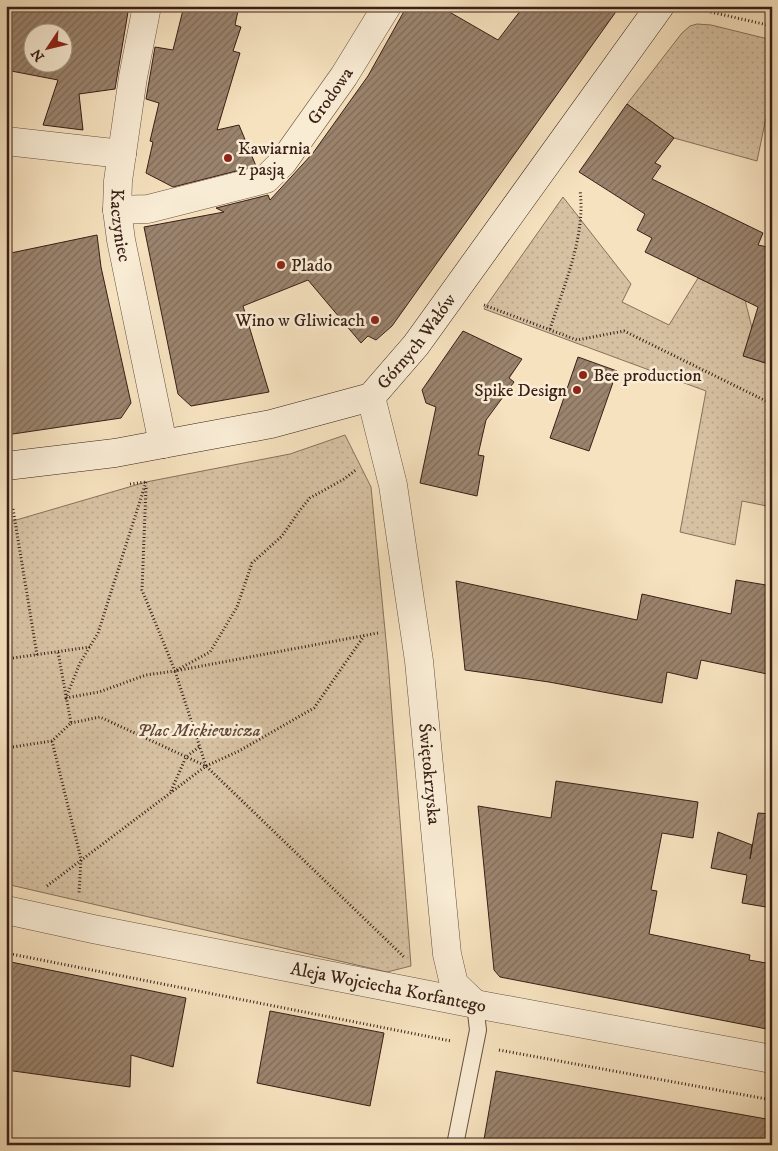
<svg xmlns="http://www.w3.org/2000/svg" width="778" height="1151" font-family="'IM FELL DW Pica',serif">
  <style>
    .grass { fill: url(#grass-dots); stroke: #88705c }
    .building { fill: url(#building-hatch); stroke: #391f16; fill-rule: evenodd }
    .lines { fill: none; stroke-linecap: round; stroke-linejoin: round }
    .lane-casing { stroke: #685040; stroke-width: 18 }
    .street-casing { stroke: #685040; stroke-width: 29 }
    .secondary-casing { stroke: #391f16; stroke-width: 29 }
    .path { stroke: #391f16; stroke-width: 3; stroke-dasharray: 1 2.5; stroke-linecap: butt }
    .lane { stroke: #f9ecd5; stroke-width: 16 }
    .street { stroke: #f9ecd5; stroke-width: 28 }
    .secondary { stroke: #f9ecd5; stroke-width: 28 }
    .poi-dot { fill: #8f2418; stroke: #f9ecd5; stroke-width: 2 }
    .labels { text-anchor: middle; stroke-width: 5; stroke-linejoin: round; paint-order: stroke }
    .street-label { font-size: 18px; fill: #391f16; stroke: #f9ecd5 }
    .poi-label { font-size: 18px; fill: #391f16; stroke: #f9ecd5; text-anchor: start }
    .park-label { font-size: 18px; font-style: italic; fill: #604839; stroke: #f9ecd5 }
  </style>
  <defs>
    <pattern id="grass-dots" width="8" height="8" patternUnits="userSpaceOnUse" patternTransform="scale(1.25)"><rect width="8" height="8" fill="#d6c1a2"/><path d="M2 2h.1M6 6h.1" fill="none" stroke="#b8a58b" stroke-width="1.8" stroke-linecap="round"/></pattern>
    <pattern id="building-hatch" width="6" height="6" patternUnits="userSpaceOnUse" patternTransform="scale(1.25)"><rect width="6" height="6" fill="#9b846e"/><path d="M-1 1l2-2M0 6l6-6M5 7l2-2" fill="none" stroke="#7f6b59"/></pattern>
  </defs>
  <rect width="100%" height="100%" fill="#f6e2bf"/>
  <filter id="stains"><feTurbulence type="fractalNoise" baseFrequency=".004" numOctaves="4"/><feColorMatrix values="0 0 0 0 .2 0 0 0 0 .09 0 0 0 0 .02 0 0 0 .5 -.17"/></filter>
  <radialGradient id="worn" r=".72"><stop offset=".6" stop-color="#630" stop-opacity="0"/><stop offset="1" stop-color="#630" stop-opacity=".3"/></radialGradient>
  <path class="grass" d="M697 24 711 25 772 40V89L757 161 674 138 627 104 682 33 690 26Z
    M563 197 631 284 622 302 669 325 698 278 745 300 752 328 744 356 772 365V507L742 501 735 545 680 532 706 391 484 309Z
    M345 435 371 487 388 661 411 966 387 972 6 884V523L146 482 290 454Z"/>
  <path class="building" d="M6 6H129L115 89 79 94 83 130 43 125 58 80 6 70ZM32 32H62V62H32Z
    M184 6H239L235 25 241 27 233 51 240 53 217 130 239 125 256 166 173 187 146 173 153 142 150 141 159 103 146 99 155 47 173 50Z
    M407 6H439L498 40 524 6H620L392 326 376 340 368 336 361 343 308 280 243 306 269 392 191 406 178 394 144 227 224 212 216 208 268 195 270 200 313 153 368 76Z
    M627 104 674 138 655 163 661 166 652 179 763 233 758 245 772 248V365L743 356 758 307 645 252 652 238 637 230 645 214 579 172Z
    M97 235 101 267 131 403 121 418 6 435V254Z
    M463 331 522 359 509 378 514 382 486 420 478 455 484 456 477 496 420 483 436 407 426 403 422 390Z
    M578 357 617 371 589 451 550 438Z
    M736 580 772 586V675L701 660 697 679 667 672 662 703 549 682 465 670 456 581 637 620 642 594 731 614Z
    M556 781 698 802 693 838 662 833 651 890 657 891 649 934 750 955 749 960 772 964V1030L500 977 494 970 478 806 551 818Z
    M758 813 772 814V908L742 903 747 875 711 868 718 832 752 845 750 859Z
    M6 961 186 998 173 1067 131 1055 130 1087 6 1070Z
    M270 1011 384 1033 370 1106 257 1083Z
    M496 1071 772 1120V1145H483Z"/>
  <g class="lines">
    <g class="lane-casing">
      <path id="lane" d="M455 1145 478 1030 475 1004"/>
    </g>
    <g class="street-casing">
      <g id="street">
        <path id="s1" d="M147 6 133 77 118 181 117 210 121 240 163 444"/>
        <path d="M6 141 122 154"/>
        <path id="s2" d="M117 210 148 209 266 179 283 162 344 76 387 6"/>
        <path id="s3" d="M371 397 393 485 419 661 447 954 454 984 475 1004"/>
        <path id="s4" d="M6 910 93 929 475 1004 772 1059"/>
      </g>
    </g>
    <g class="secondary-casing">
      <g id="secondary">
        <path id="s5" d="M6 466 115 453 163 444 271 424 371 397 416 345 660 6"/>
      </g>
    </g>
    <path class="path" d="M698 6 711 12 772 26
      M484 305 577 340 624 331 772 404
      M550 329C564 285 586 236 580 190
      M146 482 98 633 80 663 66 698 99 692 146 675 175 671 378 633
      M130 484 146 482
      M146 488 142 590 175 671
      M13 509 37 655
      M6 659 90 647
      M71 723 100 717 206 766 404 957
      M52 741 81 859 79 894
      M6 748 52 741 71 723 58 652
      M206 766 239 751 314 708 364 636
      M171 791 186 757 199 747
      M47 886 206 766 175 671 210 652 237 607 252 563 282 536 300 510 310 498 344 479 357 469
      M6 953 451 1041
      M499 1050 772 1100"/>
    <use href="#lane" class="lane"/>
    <use href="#street" class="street"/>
    <use href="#secondary" class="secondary"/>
  </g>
  <g class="poi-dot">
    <circle cx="228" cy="158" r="5"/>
    <circle cx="281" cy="265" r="5"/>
    <circle cx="375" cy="320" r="5"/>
    <circle cx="583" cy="375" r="5"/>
    <circle cx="577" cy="390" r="5"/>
  </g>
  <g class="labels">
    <g class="street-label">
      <text dy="6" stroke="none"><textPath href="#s2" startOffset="258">Grodowa</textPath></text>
      <text dy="6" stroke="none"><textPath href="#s1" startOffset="222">Kaczyniec</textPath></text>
      <text dy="6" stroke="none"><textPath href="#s5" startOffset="444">Górnych Wałów</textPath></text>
      <text dy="6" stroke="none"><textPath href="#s3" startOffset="382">Świętokrzyska</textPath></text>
      <text dy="6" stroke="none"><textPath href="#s4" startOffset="390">Aleja Wojciecha Korfantego</textPath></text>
    </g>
    <g class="poi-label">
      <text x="238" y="154">Kawiarnia<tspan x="238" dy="21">z pasją</tspan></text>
      <text x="291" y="271">Plado</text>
      <text x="365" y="326" text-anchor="end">Wino w Gliwicach</text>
      <text x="593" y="381">Bee production</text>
      <text x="567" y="396" text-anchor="end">Spike Design</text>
    </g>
    <g class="park-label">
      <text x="199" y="736">Plac Mickiewicza</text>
    </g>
  </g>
  <rect width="778" height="1151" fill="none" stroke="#f6e2bf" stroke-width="25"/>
  <rect x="8" y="8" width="763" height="1136" fill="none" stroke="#391f16" stroke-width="2.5"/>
  <rect x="12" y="12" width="753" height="1126" fill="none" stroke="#391f16"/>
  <g transform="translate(48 48) rotate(235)"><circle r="24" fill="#f9ecd5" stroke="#ac9a89"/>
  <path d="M0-4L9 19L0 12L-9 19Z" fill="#8f2418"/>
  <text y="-8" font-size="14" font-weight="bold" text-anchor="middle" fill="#391f16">N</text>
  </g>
  <rect width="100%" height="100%" filter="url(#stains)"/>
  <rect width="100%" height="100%" fill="url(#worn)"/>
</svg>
